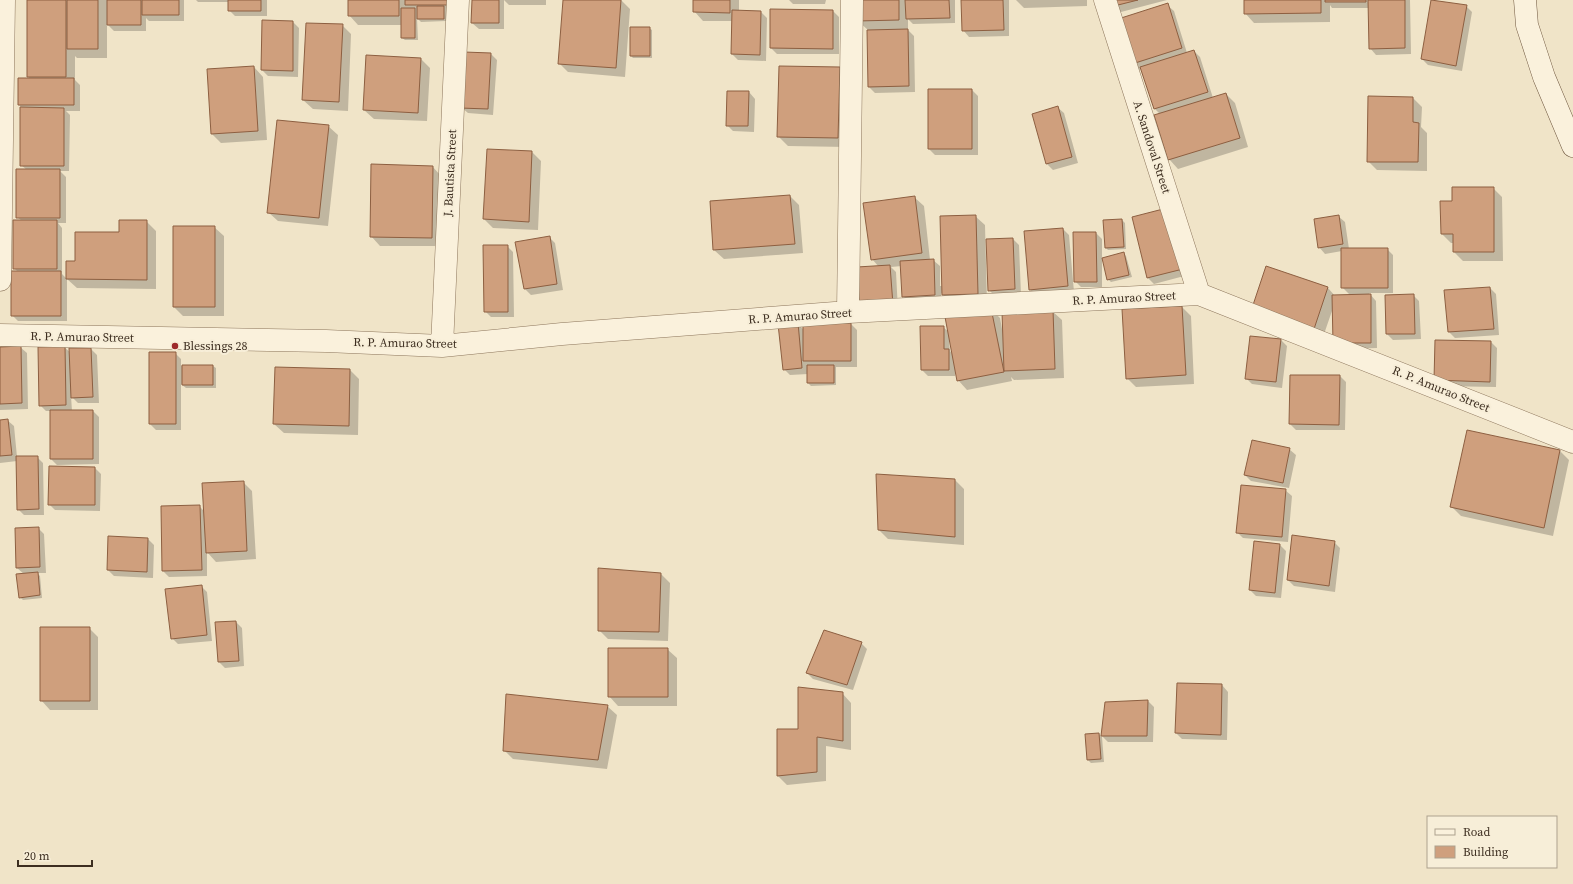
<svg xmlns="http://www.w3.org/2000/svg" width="1573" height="884" font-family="'Source Serif 4',serif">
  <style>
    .shadow { fill: #0003; fill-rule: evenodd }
    .building { fill: #cf9f7d; stroke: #8d5f41 }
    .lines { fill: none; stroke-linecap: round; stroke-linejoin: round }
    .minor-casing { stroke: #8d765c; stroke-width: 23 }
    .secondary-casing { stroke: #6f573f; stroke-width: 23 }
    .minor { stroke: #faf1dc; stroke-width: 22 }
    .secondary { stroke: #faf1dc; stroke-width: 22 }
    .poi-dot { fill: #9e2a2b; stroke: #f7eed8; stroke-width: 1.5 }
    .labels { text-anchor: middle; stroke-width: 4; stroke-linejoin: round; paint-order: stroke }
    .street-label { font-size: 12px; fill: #3d2e20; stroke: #f7eed8 }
    .poi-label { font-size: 12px; fill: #3d2e20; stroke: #f7eed8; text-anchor: start }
  </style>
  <rect width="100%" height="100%" fill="#f0e4c8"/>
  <path class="shadow" d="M28 0H184V21H149L146 18V31H114L107 24V58H77L75 56V80L80 85V111H66L70 115 69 171H60L66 177V223H58L62 228V274L67 279V321H18L12 315 18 272 14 268 22 221 17 217 27 170 21 165V107L19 105 30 79 28 76Z
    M196 0H267V16H235L229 10V2H198Z
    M349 0H454V11H446V21L421 22 417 18 418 40H405L402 38V25H358L349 15Z
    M473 0H546V5H509L504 0V29H479L472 23Z
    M564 0H621L630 9 625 77 568 72 559 63Z
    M694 0H739V11L761 12 767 18 766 61 738 60 732 54 733 21H703L694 11Z
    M789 0H826L825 4H793Z
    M858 0H955V23L913 24 908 19V30L914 36 915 92 875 93 869 87 868 30 858 21Z
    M962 0H1009V36L969 37 963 30Z
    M1016 0H1087V6L1024 8Z
    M1113 0H1167L1121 12 1115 6Z
    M1245 0H1410L1411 54 1376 55 1370 48 1369 8H1332L1330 5V22L1254 23 1245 13Z
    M1167 5 1174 11 1187 53 1194 51 1200 57 1213 98 1226 94 1235 103 1248 147 1178 169 1169 159 1160 114 1155 109 1142 68 1139 70 1133 63Z
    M1466 6 1472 12 1462 71 1428 65 1422 59Z
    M833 11 839 17V54H777L771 48Z
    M293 22 299 28 298 77 268 76 262 70Z
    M342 25 351 34 348 111 313 109 303 100Z
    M649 28 652 30V58H633L631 56Z
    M491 54 497 60 493 115 468 113 461 107Z
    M421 59 430 68 427 121 374 119 364 110Z
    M254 67 263 77 267 140 221 143 212 134Z
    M839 68 848 77 847 147 788 146 778 136Z
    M972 90 978 96V155H935L929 149Z
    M749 92 755 99 754 132 733 131 727 125Z
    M1413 98 1422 107 1421 127 1427 133V171L1377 170 1368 161Z
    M1057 107 1064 113 1078 163 1053 170 1047 164 1033 114Z
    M328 126 338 135 328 226 278 221 268 212Z
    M532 152 541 161 538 230 493 228 484 219Z
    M432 166 441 176 440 246H380L371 236Z
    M1493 188 1502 197 1503 261H1463L1454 252V243H1451L1442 234 1453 202Z
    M790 196 799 205 803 253 724 259 714 250Z
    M914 197 924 206 930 260H933L940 266V286H942L975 216 985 225 987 303 952 304 941 293V301L909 302 903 296 902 266 891 267 896 272 898 311 867 313 879 267 872 259Z
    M1338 216 1345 222 1349 249H1387L1393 255V293H1369L1376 301 1377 348 1340 349 1333 308 1323 337 1263 317 1328 288 1335 296 1350 295 1342 287V251L1325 254 1319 247Z
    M1133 218 1188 275 1154 284 1148 278Z
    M1122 220 1125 223 1126 249 1108 250 1106 248 1104 221Z
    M146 221 156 231V289L77 288 67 279 76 262 120 233Z
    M214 227 224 236V316H183L174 307Z
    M1063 229 1069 235 1074 292 1036 296 1030 290Z
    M1096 233 1102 239V287H1081L1075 281Z
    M549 237 555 243 563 290 531 295 525 289Z
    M1013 239 1019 245 1021 295 995 296 989 290Z
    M507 246 513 252 514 317H491L485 311Z
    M1123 253 1126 256 1132 277 1111 282 1108 279Z
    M1490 288 1496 294 1499 335 1455 338 1449 332Z
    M1413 295 1419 301 1421 339 1393 340 1387 334Z
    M1182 307 1191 316 1194 384 1136 387 1127 378Z
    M991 309 1000 318 1002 329 1052 311 1062 320 1064 378 1014 380 1011 377 1012 381 967 390 958 380 956 370H955V376H928L922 370 943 327 949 332ZM949 342H951L953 355 950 351Z
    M797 323 804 330 851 324 857 330V367H836V385L811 386 808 383V374L790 375 784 369Z
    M1281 340 1287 346 1282 388 1252 384 1246 378Z
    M1491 342 1497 348 1496 387 1441 386Z
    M20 347 27 353 28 409 0 410V348Z
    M64 347 71 353 91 349 97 355 99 403H78L71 396 72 411H93L99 417V464L57 465 51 459V411H46L40 405Z
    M175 353 181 359V366H213L216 368V388H186L181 384V430H156L150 424Z
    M276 368 350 370 359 379 358 435 284 433 274 424Z
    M1340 376 1346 382 1345 430H1296L1290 424Z
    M7 420 14 426 17 457H37L43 463 44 515H24L18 509 17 461 0 463V421Z
    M1468 431 1560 451 1569 460 1553 536 1461 516 1452 507Z
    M1289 449 1296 455 1289 488 1251 481 1245 475Z
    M95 468 101 474 100 511 55 510 49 504Z
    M877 475 955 480 964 489V545L888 539 879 530Z
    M243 482 252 491 256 559 216 562 207 552V576L169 577 163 571 199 506 204 511Z
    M1285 490 1292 496 1288 542 1243 538 1237 532Z
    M38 528 44 534 46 573H37L40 576 42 598 23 600 20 597 24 574 17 568Z
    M1293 536 1334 542 1340 548 1335 592 1294 586 1288 580Z
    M148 539 154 545 153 578 114 576 108 570Z
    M1280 545 1286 551 1281 598 1256 596 1250 590Z
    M660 573 670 583 668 641 608 639 599 630Z
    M201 586 207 592 212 641 178 644 172 638Z
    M236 622 242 628 244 666 225 668 219 662Z
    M89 628 98 637V710H50L41 700Z
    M861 643 867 649 853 690 813 679 807 673Z
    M667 649 677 658V706H618L609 696Z
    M1222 685 1228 692 1227 740 1182 739 1176 733Z
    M842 693 851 703V750L826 746V781L787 785 778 776V730H799Z
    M1148 701 1154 707 1153 742H1108L1102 736Z
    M607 706 617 715 607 769 513 759 504 750Z
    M1099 734 1102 737 1104 762 1091 763 1088 760 1086 735Z"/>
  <path class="building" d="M27 0H66V77H27Z
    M67 0H98V49H67Z
    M107 0H141V25H107Z
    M142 0H179V15H142Z
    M228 0H261V11H228Z
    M348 0H399V16H348Z
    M405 0H448V5H405Z
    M472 0H499V23H471Z
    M563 0H621L616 68 558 64Z
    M693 0H730V13L693 12Z
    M857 0H899V20L857 21Z
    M905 0H949L950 18 906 19Z
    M961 0H1003L1004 30 962 31Z
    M1112 0H1138L1114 6Z
    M1244 0H1321V13L1244 14Z
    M1325 0H1366V2H1325Z
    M1368 0H1405V48L1369 49Z
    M1431 0 1467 5 1456 66 1421 59Z
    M1168 3 1182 48 1132 64 1118 19Z
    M417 6H444V19H417Z
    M401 8H415V38H401Z
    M770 9 833 10V49L770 48Z
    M732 10 761 11 760 55 731 54Z
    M262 20 293 21V71L261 70Z
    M306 23 343 24 339 102 302 100Z
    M630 27H650V56H630Z
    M908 29 909 86 868 87 867 30Z
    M1194 50 1208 92 1154 109 1140 67Z
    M464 52 491 53 488 109 460 108Z
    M366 55 421 58 418 113 363 110Z
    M254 66 258 131 211 134 207 69Z
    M779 66 840 67 838 138 777 137Z
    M18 78H74V105H18Z
    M928 89H972V149H928Z
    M727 91H749L748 126H726Z
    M1226 93 1240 138 1168 160 1154 115Z
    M1368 96 1413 97V122L1419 123 1418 162H1367Z
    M1058 106 1072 157 1046 164 1032 114Z
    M20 107 64 108V166H20Z
    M277 120 329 125 319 218 267 213Z
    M487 149 532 151 529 222 483 219Z
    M371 164 433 166 432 238 370 237Z
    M16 169H60V218H16Z
    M1452 187H1494V252H1453V234H1441L1440 201H1452Z
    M790 195 795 244 713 250 710 201Z
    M915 196 922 253 871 260 863 203Z
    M1167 208 1183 269 1147 278 1132 217Z
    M976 215 978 294 942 295 940 216Z
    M1339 215 1343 244 1318 248 1314 219Z
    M1122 219 1124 247 1105 248 1103 220Z
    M13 220H57V269H13Z
    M119 220H147V280L66 279V261H75V232H119Z
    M173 226H215V307H173Z
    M1063 228 1068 286 1029 290 1024 231Z
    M1073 232H1096L1097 282H1074Z
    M550 236 557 284 524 289 515 242Z
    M1013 238 1015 289 988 291 986 239Z
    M483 245H508V312H484Z
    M1341 248H1388V288H1341Z
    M1124 252 1129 275 1107 280 1102 258Z
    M934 259 935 295 902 297 900 261Z
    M890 265 893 305 860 307 857 267Z
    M1266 266 1328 287 1314 329 1252 308Z
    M11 271H61V316H11Z
    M1490 287 1494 329 1448 332 1444 290Z
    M1371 294V343H1333L1332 295Z
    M1414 294 1415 334H1386L1385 295Z
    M1182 306 1186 375 1126 379 1122 309Z
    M991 308 1004 372 957 381 945 317Z
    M1053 310 1055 369 1004 371 1002 312Z
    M798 322 802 368 783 370 778 324Z
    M803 323H851V361H803Z
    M920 326H944V349H949V370H921Z
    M1250 336 1281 339 1276 382 1245 379Z
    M1435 340 1491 341 1490 382 1434 380Z
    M21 346 22 403 0 404V347Z
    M65 346 66 405 39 406 38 347Z
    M69 348H91L93 397 71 398Z
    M149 352H176V424H149Z
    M182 365H213V385H182Z
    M807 365H834V383H807Z
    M275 367 350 369 349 426 273 424Z
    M1290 375H1340L1339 425 1289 424Z
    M50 410H93V459H50Z
    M8 419 12 455 0 456V420Z
    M1467 430 1560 450 1544 528 1450 507Z
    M1252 440 1290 448 1283 483 1244 475Z
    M16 456H38L39 509 17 510Z
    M49 466 95 467V505H48Z
    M876 474 955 479V537L878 530Z
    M244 481 247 551 206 553 202 483Z
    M1241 485 1286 489 1282 537 1236 533Z
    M200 505 202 570 162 571 161 506Z
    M39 527 40 567 16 568 15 528Z
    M1292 535 1335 541 1329 586 1287 580Z
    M108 536 148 538 147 572 107 570Z
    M1254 541 1280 544 1275 593 1249 590Z
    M598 568 661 573 659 632 598 631Z
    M38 572 40 595 19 598 16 574Z
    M202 585 207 635 171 639 165 589Z
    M236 621 239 661 218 662 215 622Z
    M40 627H90V701H40Z
    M824 630 862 642 847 685 806 673Z
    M608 648H668V697H608Z
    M1177 683 1222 684 1221 735 1175 733Z
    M798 687 843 692V741L817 737V772L777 776V729H798Z
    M506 694 608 705 598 760 503 751Z
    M1148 700 1147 736H1101L1105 702Z
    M1099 733 1101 759 1087 760 1085 734Z"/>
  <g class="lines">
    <g class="minor-casing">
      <path id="minor" d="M1105 0 1199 294
        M0 280 4 0
        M848 312 852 0
        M0 335 326 341 442 346 562 334 848 312 1199 294 1573 442
        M442 346 458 0"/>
    </g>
    <g class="secondary-casing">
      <path id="secondary" d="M1525 0 1527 25 1544 77 1573 146"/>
    </g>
    <use href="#minor" class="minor"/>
    <use href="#secondary" class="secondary"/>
  </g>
  <circle class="poi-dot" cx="175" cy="346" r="4"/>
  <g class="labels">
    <g class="street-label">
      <text transform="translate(1152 147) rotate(72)" y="4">A. Sandoval Street</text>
      <text transform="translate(450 173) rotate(-87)" y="4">J. Bautista Street</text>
      <text transform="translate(1124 298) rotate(-3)" y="4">R. P. Amurao Street</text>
      <text transform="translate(800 316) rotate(-4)" y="4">R. P. Amurao Street</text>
      <text transform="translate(82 337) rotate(1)" y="4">R. P. Amurao Street</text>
      <text transform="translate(405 343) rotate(1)" y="4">R. P. Amurao Street</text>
      <text transform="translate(1441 389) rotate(22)" y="4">R. P. Amurao Street</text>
    </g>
    <g class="poi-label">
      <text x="183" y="350">Blessings 28</text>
    </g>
  </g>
  <rect x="1427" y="816" width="130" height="52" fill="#f7eed8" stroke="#ada18e"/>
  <rect x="1435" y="829" width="20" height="6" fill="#faf1dc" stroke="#ada18e"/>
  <text x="1463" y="836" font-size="12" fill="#3d2e20">Road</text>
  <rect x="1435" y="846" width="20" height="12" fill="#cf9f7d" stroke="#ada18e"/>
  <text x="1463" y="856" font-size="12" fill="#3d2e20">Building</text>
  <path d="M18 860v6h74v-6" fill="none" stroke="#3d2e20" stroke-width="2"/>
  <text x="24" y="860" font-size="12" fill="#3d2e20" stroke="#f7eed8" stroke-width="3" paint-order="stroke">20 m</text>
</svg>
